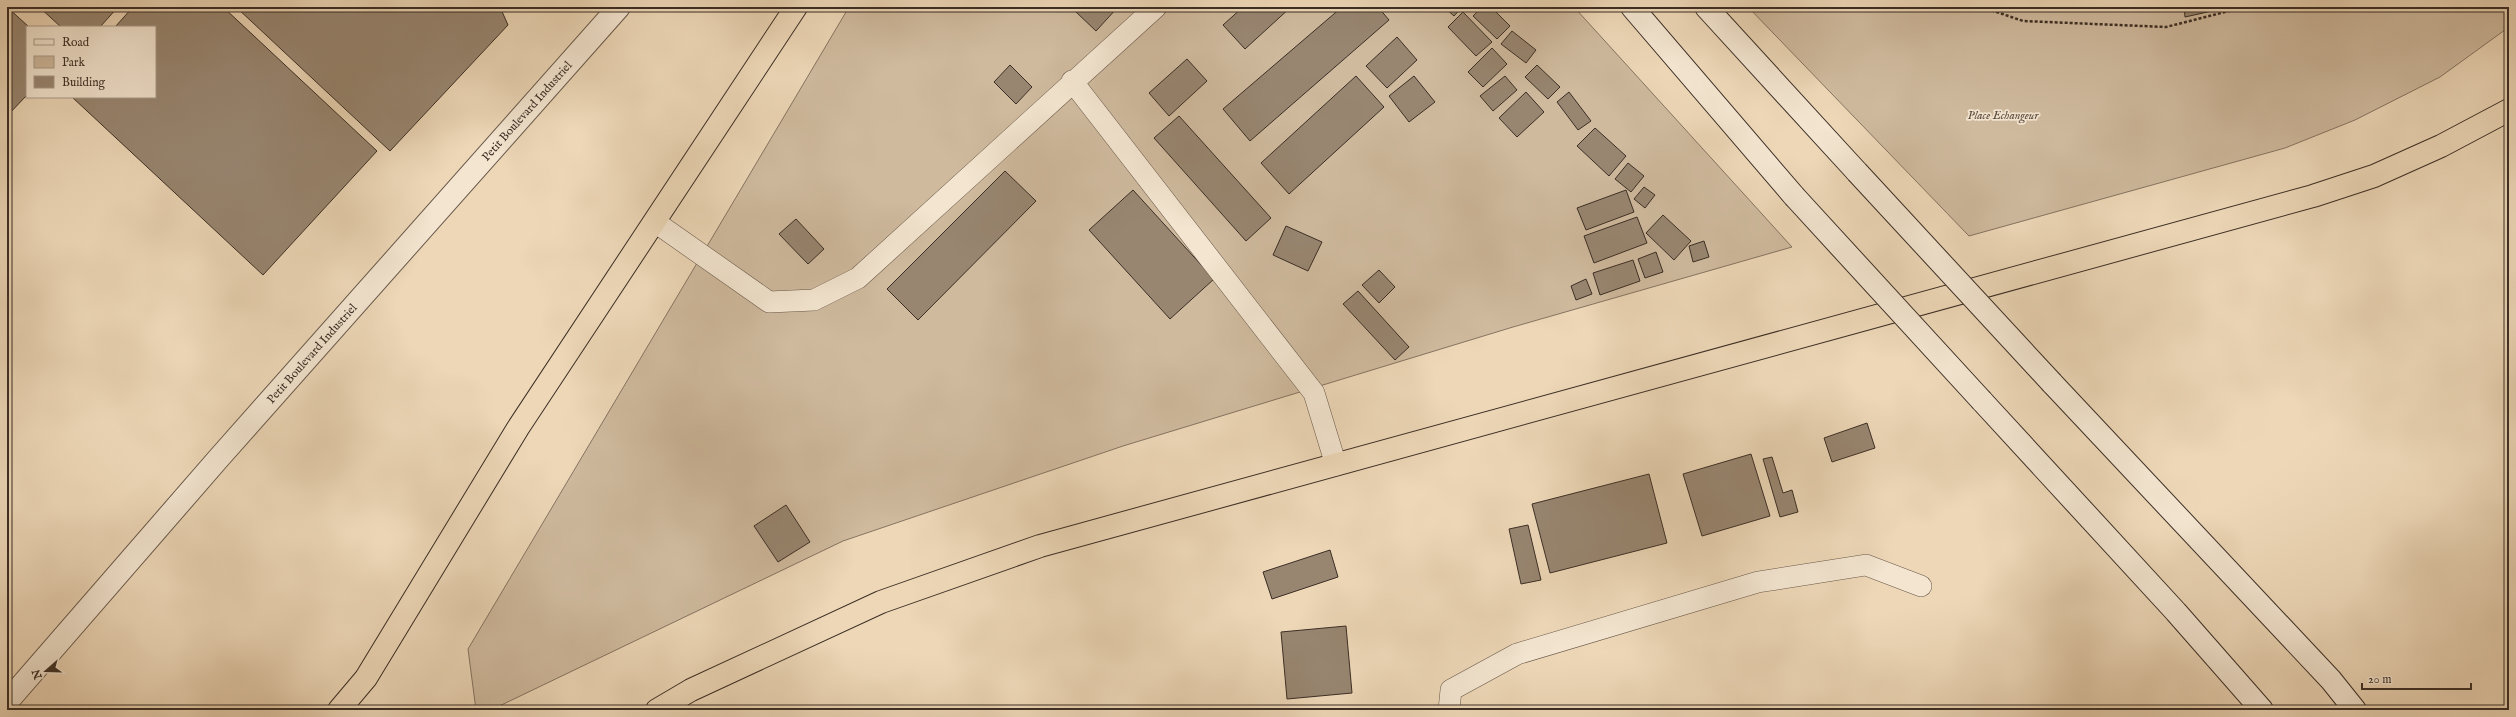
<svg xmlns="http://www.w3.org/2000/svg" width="2516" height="717" font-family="'IM FELL English',serif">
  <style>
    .green { fill: #cfba9e; stroke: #857462 }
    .building { fill: #988671; stroke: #3b2e25 }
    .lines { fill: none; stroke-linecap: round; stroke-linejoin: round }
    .lane-casing { stroke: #68584a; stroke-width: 22 }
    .street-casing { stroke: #68584a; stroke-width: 24 }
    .secondary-casing { stroke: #3b2e25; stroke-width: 24 }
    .highway-casing { stroke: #3b2e25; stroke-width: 24 }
    .path { stroke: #3b2e25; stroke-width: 2.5; stroke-dasharray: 3 2; stroke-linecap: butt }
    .lane { stroke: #f3e5d0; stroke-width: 21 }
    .street { stroke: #f3e5d0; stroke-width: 22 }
    .secondary { stroke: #f3e5d0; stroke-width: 22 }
    .highway { stroke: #edd7b7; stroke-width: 22 }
    .secondary-bridge-casing { stroke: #3b2e25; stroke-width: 24; stroke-linecap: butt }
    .secondary-bridge { stroke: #f3e5d0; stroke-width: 22 }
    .labels { text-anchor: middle; stroke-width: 3.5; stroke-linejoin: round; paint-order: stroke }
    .street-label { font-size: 12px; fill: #3b2e25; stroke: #f3e5d0 }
    .park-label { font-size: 12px; font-style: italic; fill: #594a3d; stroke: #f3e5d0 }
  </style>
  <rect width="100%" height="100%" fill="#edd7b7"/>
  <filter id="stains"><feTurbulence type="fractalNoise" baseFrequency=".005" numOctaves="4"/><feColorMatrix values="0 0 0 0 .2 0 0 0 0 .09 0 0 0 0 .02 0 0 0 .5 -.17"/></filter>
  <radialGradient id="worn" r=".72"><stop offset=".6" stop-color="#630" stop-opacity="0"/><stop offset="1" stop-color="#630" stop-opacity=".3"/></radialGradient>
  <path class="green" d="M849 7H1574L1792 247 1513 327 1123 446 843 541 491 710H476L468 649Z
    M1748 7H2509V27L2440 77 2355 120 2285 148 1969 236Z"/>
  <path class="building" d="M7 7 29 27 27 95 7 116Z
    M39 7H118L100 27H61Z
    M133 7H223L377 151 263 275 72 97H155V27H115Z
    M236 7H500L508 25 390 151Z
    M1078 7H1118L1096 31 1075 11Z
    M1243 7H1291L1245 49 1223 25Z
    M1342 7H1378L1389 20 1250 141 1223 109Z
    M1444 7H1462L1454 16Z
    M1482 7H1491L1510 26 1497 39 1473 16Z
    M2184 7H2230L2185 17Z
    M1463 12 1492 42 1476 56 1448 27Z
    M1512 31 1536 50 1526 63 1501 44Z
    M1397 37 1417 60 1387 88 1366 66Z
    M1492 48 1507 64 1483 87 1468 72Z
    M1187 59 1207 81 1169 116 1149 93Z
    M1010 65 1032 87 1016 104 994 82Z
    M1537 65 1560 87 1548 99 1525 77Z
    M1356 76 1384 107 1289 194 1261 163Z
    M1414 76 1435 102 1409 122 1389 96Z
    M1505 76 1517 90 1493 111 1480 96Z
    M1526 92 1544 112 1517 137 1499 118Z
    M1569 92 1591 121 1578 130 1557 102Z
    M1179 116 1271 218 1246 241 1154 138Z
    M1595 128 1626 156 1609 176 1577 146Z
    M1628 163 1644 176 1631 192 1615 179Z
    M1005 171 1036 201 918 320 887 289Z
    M1644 187 1655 195 1645 208 1634 199Z
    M1133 190 1214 279 1170 319 1089 230Z
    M1626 190 1634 212 1586 230 1577 208Z
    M1663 215 1691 241 1674 260 1646 233Z
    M1637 217 1647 243 1594 263 1584 236Z
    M796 219 824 249 808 264 779 234Z
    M1286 226 1322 242 1308 271 1273 255Z
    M1704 241 1709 257 1693 262 1689 246Z
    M1656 252 1663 272 1645 278 1638 259Z
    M1633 260 1640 281 1600 295 1593 273Z
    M1379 270 1395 287 1379 303 1362 285Z
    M1586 279 1592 294 1576 300 1571 286Z
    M1358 291 1409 347 1395 360 1343 304Z
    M1867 423 1875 448 1832 462 1824 438Z
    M1751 454 1770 516 1702 536 1683 474Z
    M1772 457 1783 493 1792 490 1798 512 1780 517 1763 459Z
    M1649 474 1667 543 1550 573 1532 504Z
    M786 505 810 542 778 562 754 526Z
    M1528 525 1541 580 1521 584 1509 529Z
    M1330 550 1338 577 1272 599 1263 572Z
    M1346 626 1352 693 1287 699 1281 632Z"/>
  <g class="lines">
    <g class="lane-casing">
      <path id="lane" d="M1072 81 1314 393 1336 465
        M655 222 769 302 814 300 858 278 1156 7
        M1449 710 1451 690 1517 654 1758 582 1866 565 1921 586"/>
    </g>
    <g class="street-casing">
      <g id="street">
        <path id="s1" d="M7 702 218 459 619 7"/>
      </g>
    </g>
    <g class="secondary-casing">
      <path id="secondary" d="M1632 7 1794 196
        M1706 7 1857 172
        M2052 383 2331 680 2355 710
        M1982 401 2176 612 2262 710"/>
    </g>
    <g class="highway-casing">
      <path id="highway" d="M339 710 366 678 518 428 796 7
        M657 710 691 690 881 602 1040 546 2313 196 2374 176 2441 146 2509 110"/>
    </g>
    <path class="path" d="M1982 7 2023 21 2166 27 2245 7"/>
    <use href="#lane" class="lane"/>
    <use href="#street" class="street"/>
    <use href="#secondary" class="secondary"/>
    <use href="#highway" class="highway"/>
    <g class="secondary-bridge-casing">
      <path id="secondary-bridge" d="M1857 172 2052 383
        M1794 196 1982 401"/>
    </g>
    <use href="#secondary-bridge" class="secondary-bridge"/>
  </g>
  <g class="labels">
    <g class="street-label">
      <text dy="4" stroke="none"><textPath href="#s1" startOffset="787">Petit Boulevard Industriel</textPath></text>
      <text dy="4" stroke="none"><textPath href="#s1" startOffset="463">Petit Boulevard Industriel</textPath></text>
    </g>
    <g class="park-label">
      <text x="2003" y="119">Place Echangeur</text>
    </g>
  </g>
  <rect width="2516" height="717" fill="none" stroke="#edd7b7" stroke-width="24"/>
  <rect x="8" y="8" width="2500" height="701" fill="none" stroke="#3b2e25" stroke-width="2"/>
  <rect x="12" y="12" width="2492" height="693" fill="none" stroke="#3b2e25"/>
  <rect x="26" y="26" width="130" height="72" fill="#f3e5d0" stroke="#a99c8c"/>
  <rect x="34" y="39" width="20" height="6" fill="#f3e5d0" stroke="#a99c8c"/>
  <text x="62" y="46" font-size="12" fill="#3b2e25">Road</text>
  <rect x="34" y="56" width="20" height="12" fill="#cfba9e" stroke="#a99c8c"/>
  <text x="62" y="66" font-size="12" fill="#3b2e25">Park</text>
  <rect x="34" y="76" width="20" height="12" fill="#988671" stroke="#a99c8c"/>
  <text x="62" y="86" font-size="12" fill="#3b2e25">Building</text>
  <g transform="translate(46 671) rotate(250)" stroke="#f3e5d0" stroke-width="3" paint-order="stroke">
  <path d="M0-3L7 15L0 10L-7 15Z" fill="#3b2e25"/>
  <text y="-6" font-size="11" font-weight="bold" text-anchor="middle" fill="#3b2e25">N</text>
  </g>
  <path d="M2362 683v6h109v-6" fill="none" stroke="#3b2e25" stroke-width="2"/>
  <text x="2368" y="683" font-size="12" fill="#3b2e25" stroke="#f3e5d0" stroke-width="3" paint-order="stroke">20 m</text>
  <rect width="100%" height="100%" filter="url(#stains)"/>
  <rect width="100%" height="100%" fill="url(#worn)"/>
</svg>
